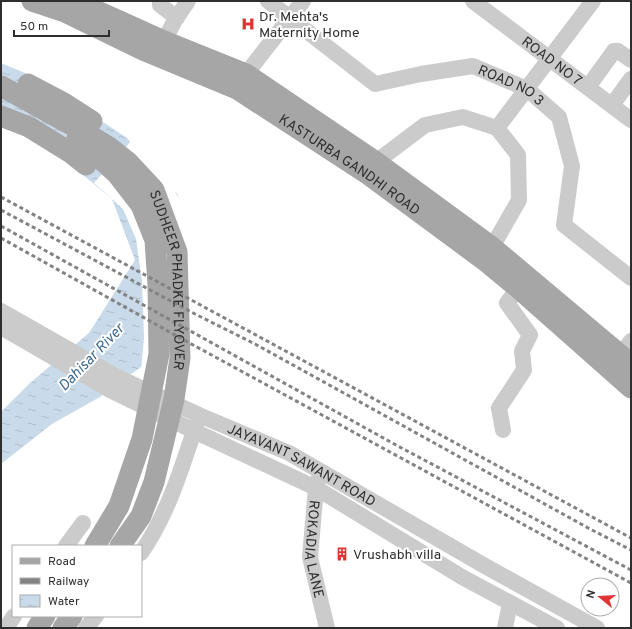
<svg xmlns="http://www.w3.org/2000/svg" width="632" height="629" font-family="Overpass,sans-serif">
  <style>
    .water { fill: url(#water-ripples) }
    .pier { fill: #fff }
    .lines { fill: none; stroke-linecap: round; stroke-linejoin: round }
    .minor { stroke: #cbcbcb; stroke-width: 16 }
    .major { stroke: #a6a6a6; stroke-width: 21 }
    .rail { stroke: #838383; stroke-width: 3; stroke-dasharray: 4 3; stroke-linecap: butt }
    .labels { text-anchor: middle; stroke-width: 4; stroke-linejoin: round; paint-order: stroke }
    .poi-label { font-size: 14px; fill: #2e2e2e; stroke: #fff; text-anchor: start }
    .street-label { font-size: 14px; fill: #2e2e2e; stroke: #fff }
    .water-label { font-size: 15px; font-style: italic; fill: #3e6a8f; stroke: #fff }
  </style>
  <defs>
    <pattern id="water-ripples" width="26" height="14" patternUnits="userSpaceOnUse"><rect width="26" height="14" fill="#c9dbeb"/><path d="M2 4q2-2 4 0t4 0M15 11q2-2 4 0t4 0" fill="none" stroke="#adbcca"/></pattern>
  </defs>
  <rect width="100%" height="100%" fill="#fff"/>
  <path class="water" d="M1 63 37 78 127 138 178 195 185 283 149 361 100 397 52 424 1 464V412L30 383 89 333 135 260 112 199 66 161 1 122Z"/>
  <path class="pier" d="M131 141 170 183 181 202 187 283 151 362 141 370 144 338 142 281 136 239 123 209 94 183Z"/>
  <g class="lines">
    <g class="minor">
      <path d="M160 1V5L177 18"/>
      <path id="s1" d="M268 1 375 84 421 74 473 66 527 89 559 117 572 166 564 225 631 278"/>
      <path id="s2" d="M473 1 631 120"/>
      <path d="M164 41 175 20 188 1"/>
      <path d="M241 83 246 74 303 1"/>
      <path d="M588 87 614 51H618L631 60"/>
      <path d="M612 105 631 79"/>
      <path d="M497 128 593 1"/>
      <path d="M371 172 376 162 425 125 463 117 497 128 518 155 519 200 487 256"/>
      <path id="s3" d="M1 311 117 377 199 415 289 453 485 566 597 628"/>
      <path d="M1 327 110 390 194 431 316 488 462 577 557 628"/>
      <path d="M614 364 631 341"/>
      <path d="M503 430 499 408 524 370 522 351 530 335 507 303 518 288"/>
      <path id="s4" d="M318 480 316 488 310 557 327 628"/>
      <path d="M66 546 83 523"/>
      <path d="M141 553C168 514 182 467 197 422"/>
      <path d="M6 628 14 616"/>
      <path d="M86 628 96 616"/>
      <path d="M505 628 510 603"/>
    </g>
    <g class="major">
      <path id="s5" d="M32 1 65 12 143 50 237 89 369 175 484 260 518 288 631 388"/>
      <path d="M75 1 164 41 246 74 376 162 492 247 631 364"/>
      <path d="M28 84 64 103 92 121"/>
      <path id="s6" d="M1 86 86 133 109 147 128 162 154 190 177 252 180 358 174 399 154 482 141 516 120 546"/>
      <path d="M1 116 29 127 71 153 86 165"/>
      <path d="M76 141 96 155 117 174 141 205 155 240 158 285 159 354 142 439 119 506 95 546"/>
      <path d="M37 628 45 616"/>
      <path d="M63 628 72 616"/>
    </g>
    <path class="rail" d="M1 197 631 538
      M1 210 195 314 255 344 590 529 631 550
      M1 226 396 445 631 570
      M1 238 184 340 631 583"/>
  </g>
  <defs>
    <g id="hospital-bare" transform="scale(1.08)"><path d="M-5-5h3v3.5h4V-5h3V5h-3V1.5h-4V5h-3Z" fill="#e23435" stroke="#fff" stroke-width="2.5" paint-order="stroke"/></g>
    <g id="building-bare" transform="scale(1.08)"><path d="M-4-6H4V6H1V3H-1V6H-4ZM-2.5-4.3h1.7v1.8h-1.7ZM.8-4.3h1.7v1.8H.8ZM-2.5-1h1.7V.8h-1.7ZM.8-1h1.7V.8H.8Z" fill="#e23435" stroke="#fff" stroke-width="2.5" paint-order="stroke"/></g>
  </defs>
  <g fill-rule="evenodd">
    <use href="#hospital-bare" x="248" y="24"/>
    <use href="#building-bare" x="342" y="554"/>
  </g>
  <g class="labels">
    <g class="poi-label">
      <text x="259" y="21">Dr. Mehta's<tspan x="259" dy="16">Maternity Home</tspan></text>
      <text x="353" y="559">Vrushabh villa</text>
    </g>
    <g class="street-label">
      <text dy="5" stroke="none"><textPath href="#s2" startOffset="99">ROAD NO 7</textPath></text>
      <text dy="5" stroke="none"><textPath href="#s1" startOffset="278">ROAD NO 3</textPath></text>
      <text dy="5" stroke="none"><textPath href="#s5" startOffset="359">KASTURBA GANDHI ROAD</textPath></text>
      <text dy="5" stroke="none"><textPath href="#s6" startOffset="279">SUDHEER PHADKE FLYOVER</textPath></text>
      <text dy="5" stroke="none"><textPath href="#s3" startOffset="338">JAYAVANT SAWANT ROAD</textPath></text>
      <text dy="5" stroke="none"><textPath href="#s4" startOffset="70">ROKADIA LANE</textPath></text>
    </g>
    <g class="water-label">
      <text transform="translate(91 357) rotate(-46)" y="5">Dahisar River</text>
    </g>
  </g>
  <rect width="632" height="629" fill="none" stroke="#2e2e2e" stroke-width="4"/>
  <rect x="12" y="545" width="130" height="72" fill="#ffffff" stroke="#ababab"/>
  <rect x="20" y="558" width="20" height="6" fill="#a6a6a6" stroke="#ababab"/>
  <text x="48" y="565" font-size="12" fill="#2e2e2e">Road</text>
  <rect x="20" y="578" width="20" height="6" fill="#838383" stroke="#ababab"/>
  <text x="48" y="585" font-size="12" fill="#2e2e2e">Railway</text>
  <rect x="20" y="595" width="20" height="12" fill="url(#water-ripples)" stroke="#ababab"/>
  <text x="48" y="605" font-size="12" fill="#2e2e2e">Water</text>
  <g transform="translate(600 597) rotate(288)"><circle r="19" fill="#ffffff" stroke="#ababab"/>
  <path d="M0-3L7 15L0 10L-7 15Z" fill="#e23435"/>
  <text y="-6" font-size="11" font-weight="bold" text-anchor="middle" fill="#2e2e2e">N</text>
  </g>
  <path d="M14 30v6h95v-6" fill="none" stroke="#2e2e2e" stroke-width="2"/>
  <text x="20" y="30" font-size="12" fill="#2e2e2e" stroke="#ffffff" stroke-width="3" paint-order="stroke">50 m</text>
</svg>
